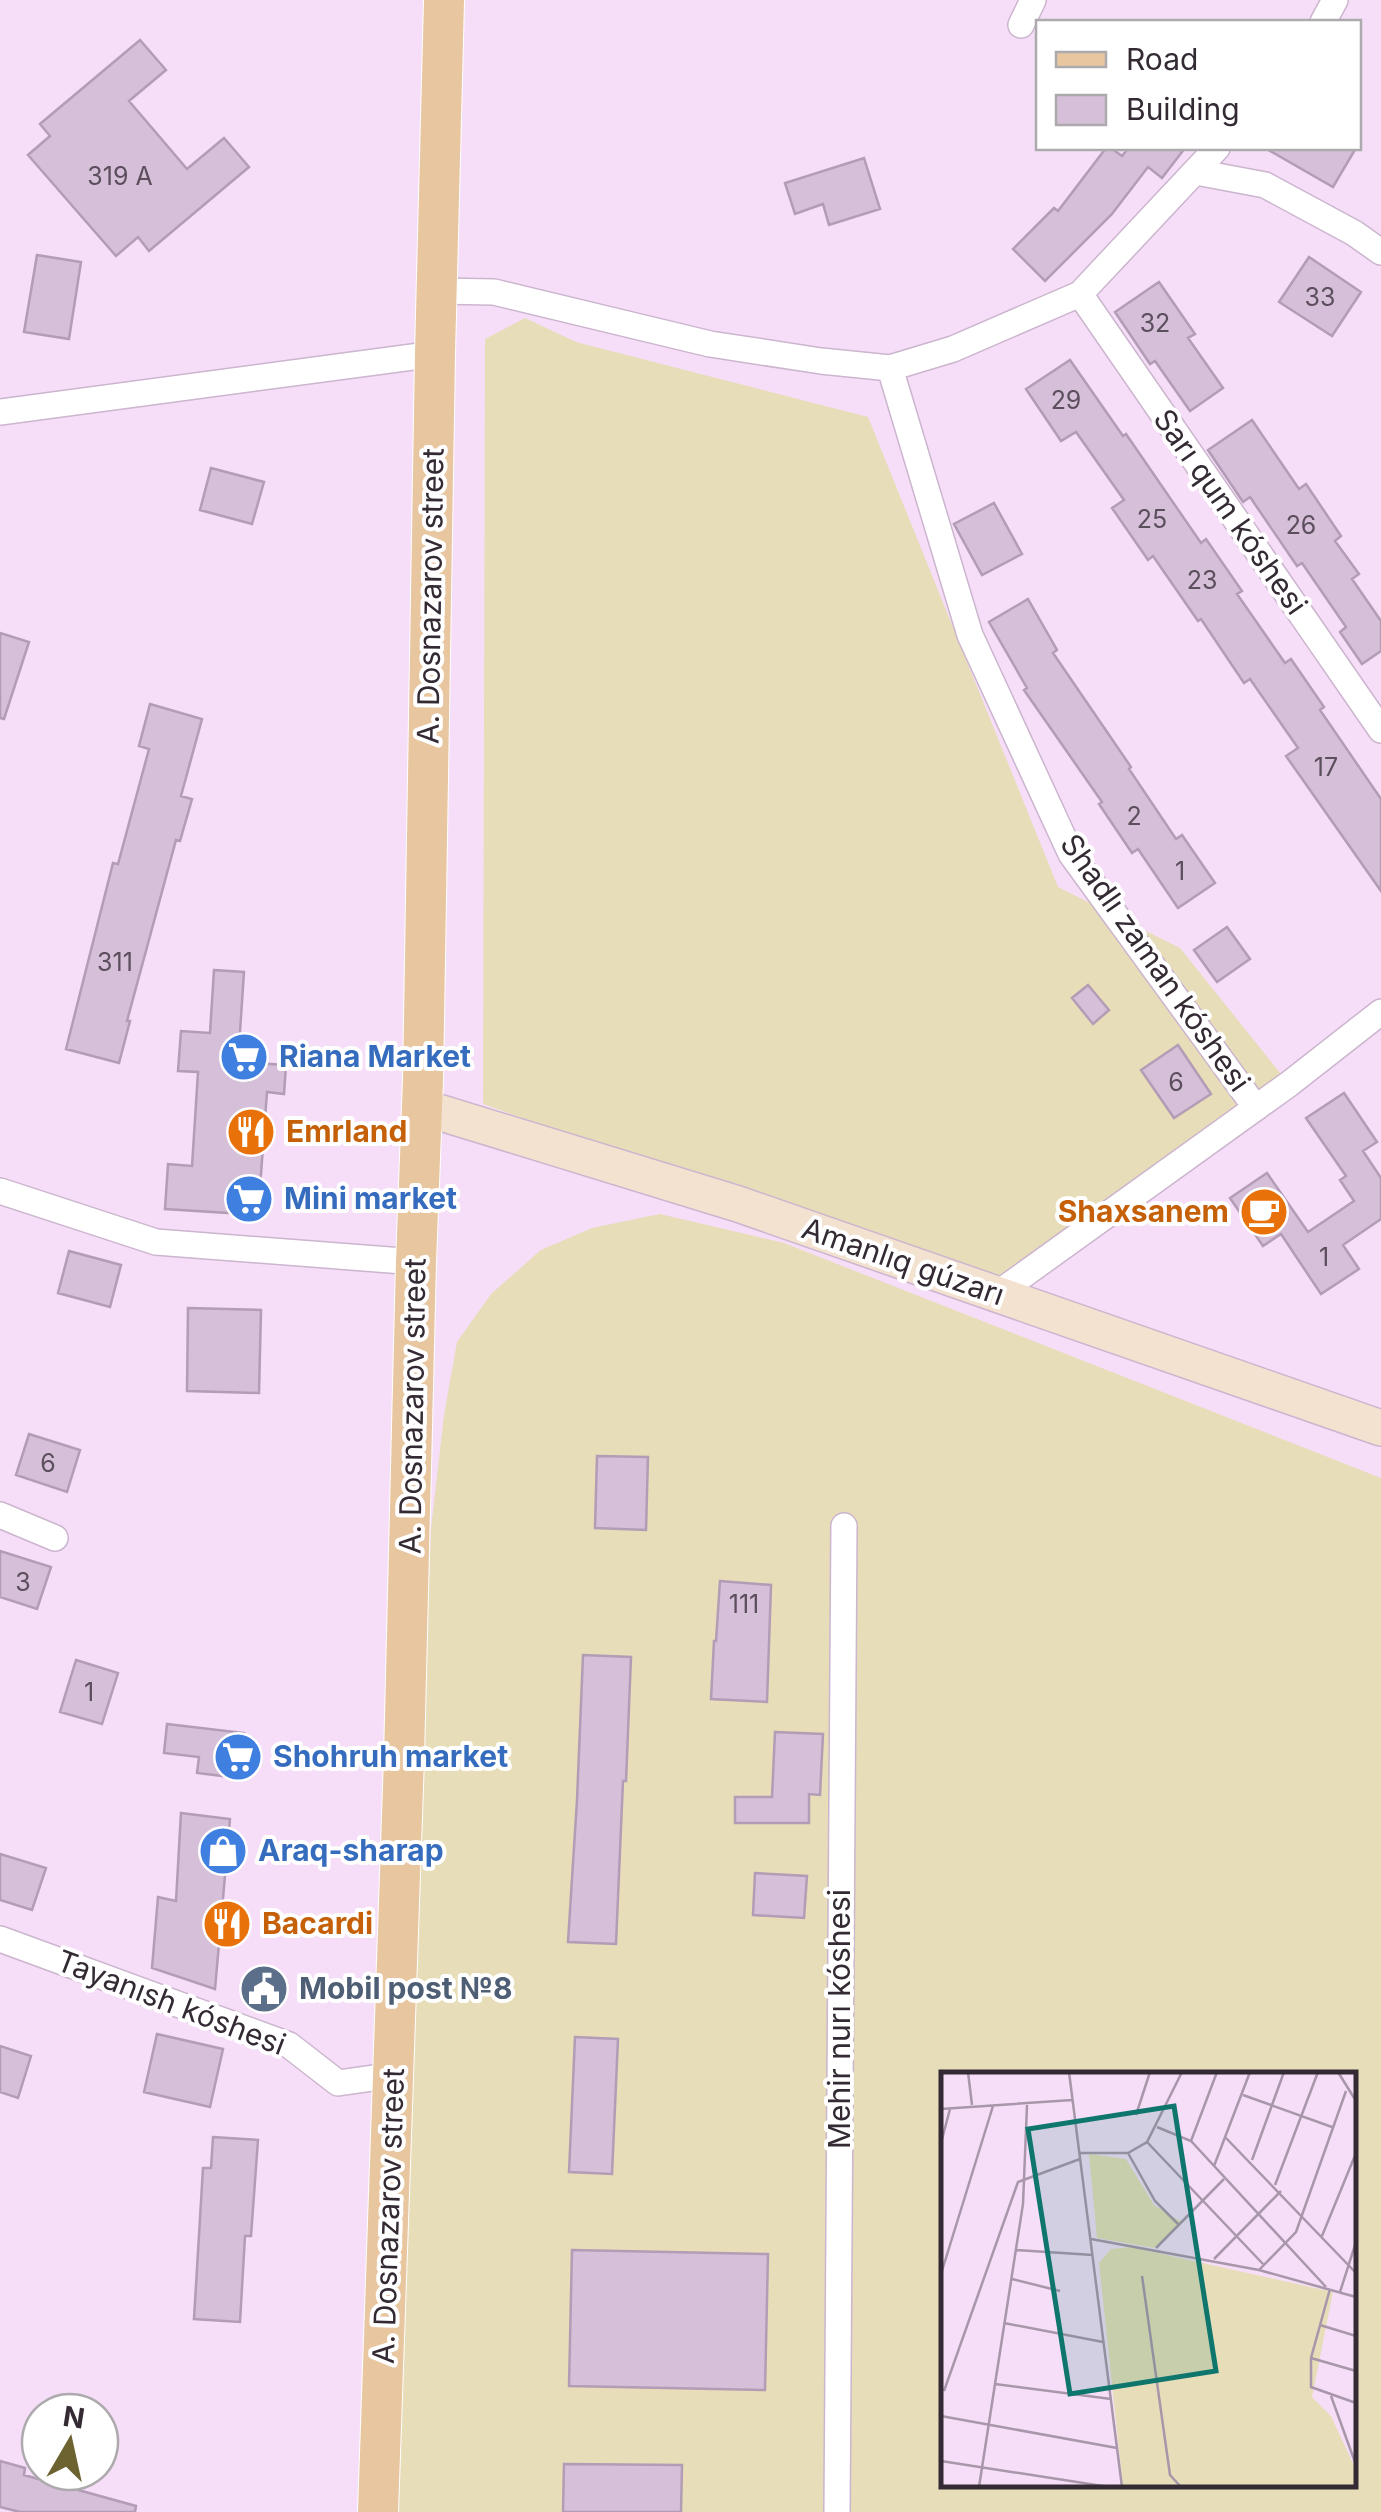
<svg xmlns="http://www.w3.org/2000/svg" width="1381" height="2512" font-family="Inter,sans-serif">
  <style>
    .sand { fill: #e7ddb8; fill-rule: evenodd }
    .building { fill: #d6bfd8; stroke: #b39cb5; stroke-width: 2.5 }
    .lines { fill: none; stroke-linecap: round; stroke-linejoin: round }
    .street-casing { stroke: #ccb5ce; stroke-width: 28 }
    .secondary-casing { stroke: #ccb5ce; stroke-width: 38 }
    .primary-casing { stroke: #fff; stroke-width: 42 }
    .street { stroke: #fff; stroke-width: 25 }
    .secondary { stroke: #f4e2d0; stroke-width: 35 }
    .primary { stroke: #e8c6a0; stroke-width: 40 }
    .labels { text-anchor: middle; stroke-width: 8; stroke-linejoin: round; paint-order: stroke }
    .number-label { font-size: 25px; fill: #5c4f5d }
    .street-label { font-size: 30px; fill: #332a34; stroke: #fff }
    .shop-label { font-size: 30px; font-weight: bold; fill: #366cbe; stroke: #fff; text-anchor: start }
    .food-label { font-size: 30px; font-weight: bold; fill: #c56008; stroke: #fff; text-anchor: start }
    .service-label { font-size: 30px; font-weight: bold; fill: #4e5e75; stroke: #fff; text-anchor: start }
    .inset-road { fill: none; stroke: #a896aa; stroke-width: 2.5 }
    .view { fill: #0f766e; fill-opacity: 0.15; stroke: #0f766e; stroke-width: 5 }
    .inset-edge { fill: none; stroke: #332a34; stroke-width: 5 }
  </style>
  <rect width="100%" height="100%" fill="#f6def8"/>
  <path class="sand" d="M525 318 576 342 868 417 1058 887 1180 948 1289 1084 994 1288 483 1104 485 339Z
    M660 1214 784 1243 1381 1478V2512H393L431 1529 444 1415 457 1342 491 1294 541 1250 592 1228ZM944 2074H1354V2484H944Z"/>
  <path class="building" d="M140 40 166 70 129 101 187 169 224 138 249 167 149 251 138 237 116 256 28 155 50 136 40 124Z
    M1106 148H1111L1122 156 1126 151 1122 148H1185L1162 178 1148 167 1112 214 1045 281 1013 249 1054 208 1058 211Z
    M1265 148H1356L1333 187Z
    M864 158 880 209 829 225 823 204 795 214 785 183Z
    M37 255 81 262 69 339 24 332Z
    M1309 257 1361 292 1332 336 1279 302Z
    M1159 282 1195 334 1188 338 1223 388 1190 411 1155 361 1150 364 1115 312Z
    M1070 360 1123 436 1126 434 1201 543 1206 539 1242 591 1237 594 1285 663 1291 659 1324 707 1320 710 1381 799V891L1286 756 1298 748 1250 679 1244 683 1201 619 1198 621 1153 556 1148 560 1112 508 1124 500 1076 432 1061 441 1026 389Z
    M1252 420 1299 489 1306 484 1341 536 1335 541 1359 574 1352 579 1381 621V651L1362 664 1340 632 1346 627 1302 563 1297 566 1250 497 1243 502 1208 450Z
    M211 468 264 482 252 524 200 510Z
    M994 503 1022 554 982 575 954 524Z
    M1028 599 1057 650 1053 653 1131 767 1129 769 1176 839 1182 835 1215 883 1178 908 1138 849 1132 853 1099 804 1102 802 1024 690 1027 688 989 622Z
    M0 633 29 642 4 719 0 718Z
    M150 704 202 719 181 796 192 799 180 841 176 840 127 1021H130L119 1063 66 1049 113 863 118 864 149 749 139 746Z
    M1227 927 1250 959 1217 982 1194 950Z
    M214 970 244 972 238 1062 286 1065 284 1094 267 1092 258 1215 165 1209 168 1164 192 1166 198 1072 178 1071 181 1031 210 1033Z
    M1088 985 1109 1010 1093 1024 1072 998Z
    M1178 1045 1211 1094 1174 1118 1141 1070Z
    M1344 1093 1377 1142 1363 1151 1381 1178V1219L1343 1245 1359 1269 1321 1294 1281 1234 1263 1246 1230 1198 1267 1173 1308 1232 1354 1201 1340 1180 1346 1176 1306 1118Z
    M69 1251 121 1265 110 1307 58 1293Z
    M188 1308 261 1310 259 1393 187 1391Z
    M29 1434 80 1450 67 1492 16 1475Z
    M597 1456 648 1457 646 1530 595 1528Z
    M0 1551 51 1567 37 1609 0 1597Z
    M720 1581 771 1585 767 1702 711 1699 714 1641H716Z
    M583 1655 631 1657 626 1781H623L616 1944 568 1942 577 1800Z
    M76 1660 118 1673 102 1724 60 1712Z
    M167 1724 244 1733 239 1778 197 1773 199 1757 164 1753Z
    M775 1732 823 1734 820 1795 809 1794V1823H735V1797H772Z
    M181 1813 230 1819 215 1989 152 1968 158 1897 176 1901Z
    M0 1854 46 1868 32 1910 0 1900Z
    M755 1873 807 1876 804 1918 753 1915Z
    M157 2034 223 2049 210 2107 144 2092Z
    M575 2037 618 2039 612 2174 569 2172Z
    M0 2046 31 2056 18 2098 0 2092Z
    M213 2137 258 2140 251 2236H245L240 2322 194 2319 203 2168H211Z
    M572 2250 768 2254 765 2390 569 2386Z
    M0 2461 25 2468 24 2475 136 2506 135 2512H20L0 2507Z
    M564 2464 682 2465 681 2512H563Z"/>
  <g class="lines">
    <g class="street-casing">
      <path id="street" d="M1323 22 1335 0
        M1021 25 1033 0
        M1196 172 1265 185 1354 233 1381 252
        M437 291 494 292 710 344 821 361 890 368 953 349 1080 294 1217 148
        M1080 294 1381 730
        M890 368 970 635 1071 854 1256 1108
        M0 412 435 354
        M0 1191 156 1242 416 1262
        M997 1294 1289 1084 1381 1012
        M0 1515 55 1538
        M0 1939 289 2045 338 2083 394 2075
        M837 2512 844 1526"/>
    </g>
    <g class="secondary-casing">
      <path id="secondary" d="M422 1107 738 1204 1381 1428"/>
    </g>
    <g class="primary-casing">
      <path id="primary" d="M378 2512 404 1758 416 1262 423 1080 435 354 444 0"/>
    </g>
    <use href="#street" class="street"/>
    <use href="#secondary" class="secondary"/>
    <use href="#primary" class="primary"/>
  </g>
  <defs>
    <g id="supermarket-disc" transform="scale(2.5)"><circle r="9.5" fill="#3f7fe0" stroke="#fff"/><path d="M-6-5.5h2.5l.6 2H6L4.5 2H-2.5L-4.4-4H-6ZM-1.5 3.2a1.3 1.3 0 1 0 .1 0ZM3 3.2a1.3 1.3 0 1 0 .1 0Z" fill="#fff"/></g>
    <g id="restaurant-disc" transform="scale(2.5)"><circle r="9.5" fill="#e8710a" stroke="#fff"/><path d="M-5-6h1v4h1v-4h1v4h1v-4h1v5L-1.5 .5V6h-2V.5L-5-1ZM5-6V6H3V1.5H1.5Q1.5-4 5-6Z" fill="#fff"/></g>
    <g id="cafe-disc" transform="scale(2.5)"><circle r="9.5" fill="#e8710a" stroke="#fff"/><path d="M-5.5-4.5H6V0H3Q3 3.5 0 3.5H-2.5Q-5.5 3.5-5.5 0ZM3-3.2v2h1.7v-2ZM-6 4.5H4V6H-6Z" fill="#fff"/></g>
    <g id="shop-disc" transform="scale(2.5)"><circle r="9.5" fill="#3f7fe0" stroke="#fff"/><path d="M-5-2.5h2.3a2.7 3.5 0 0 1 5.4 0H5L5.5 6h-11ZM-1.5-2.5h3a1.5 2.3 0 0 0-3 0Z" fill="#fff"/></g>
    <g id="civic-disc" transform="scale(2.5)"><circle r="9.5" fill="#5c6f8a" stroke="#fff"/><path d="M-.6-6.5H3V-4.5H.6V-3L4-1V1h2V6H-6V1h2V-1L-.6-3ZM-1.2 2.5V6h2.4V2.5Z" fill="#fff"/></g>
  </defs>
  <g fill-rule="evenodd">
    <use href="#supermarket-disc" x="244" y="1057"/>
    <use href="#restaurant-disc" x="251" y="1132"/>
    <use href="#supermarket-disc" x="249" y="1199"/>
    <use href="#cafe-disc" x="1264" y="1212"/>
    <use href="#supermarket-disc" x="238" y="1757"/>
    <use href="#shop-disc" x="223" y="1851"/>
    <use href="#restaurant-disc" x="227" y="1924"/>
    <use href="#civic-disc" x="264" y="1989"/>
  </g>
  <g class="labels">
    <g class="number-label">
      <text x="120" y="185">319 А</text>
      <text x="1320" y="306">33</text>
      <text x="1155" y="332">32</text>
      <text x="1066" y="409">29</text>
      <text x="1152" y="528">25</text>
      <text x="1301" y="534">26</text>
      <text x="1202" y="589">23</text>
      <text x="1326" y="776">17</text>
      <text x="1134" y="825">2</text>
      <text x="1180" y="880">1</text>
      <text x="115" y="971">311</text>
      <text x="1176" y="1091">6</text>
      <text x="1324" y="1266">1</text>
      <text x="48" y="1472">6</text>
      <text x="23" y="1591">3</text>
      <text x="744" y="1613">111</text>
      <text x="89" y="1701">1</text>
    </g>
    <g class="street-label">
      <text transform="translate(1230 512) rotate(55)" y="10">Sarı qum kóshesi</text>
      <text transform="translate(431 596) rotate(-89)" y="10">A. Dosnazarov street</text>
      <text transform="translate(1155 963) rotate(55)" y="10">Shadlı zaman kóshesi</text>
      <text transform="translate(903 1262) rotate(19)" y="10">Amanlıq gúzarı</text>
      <text transform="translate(413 1406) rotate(-89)" y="10">A. Dosnazarov street</text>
      <text transform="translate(171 2003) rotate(21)" y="10">Tayanısh kóshesi</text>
      <text transform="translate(840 2019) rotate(-90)" y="10">Mehir nurı kóshesi</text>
      <text transform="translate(389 2216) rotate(-88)" y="10">A. Dosnazarov street</text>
    </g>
    <g class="shop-label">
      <text x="279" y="1067">Riana Market</text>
      <text x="284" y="1209">Mini market</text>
      <text x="273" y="1767">Shohruh market</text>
      <text x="258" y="1861">Araq-sharap</text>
    </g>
    <g class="food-label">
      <text x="286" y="1142">Emrland</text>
      <text x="1229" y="1222" text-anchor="end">Shaxsanem</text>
      <text x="262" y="1934">Bacardi</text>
    </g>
    <g class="service-label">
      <text x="299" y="1999">Mobil post №8</text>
    </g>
  </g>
  <g transform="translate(941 2072)">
    <rect width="415" height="415" fill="#f6def8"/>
    <path d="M148 82 185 87 213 133 241 150 213 176 156 166ZM190 175 392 220 371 325 390 344 415 398V415H182L158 191 170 177Z" fill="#e7ddb8"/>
    <path class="inset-road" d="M27 0 31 33M128 0 181 415M397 0 415 29M302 23 391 55M0 37 131 28M195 43 209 0M216 55 250 69 385 215M285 66 415 201M250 69 276 0M206 70 322 192M0 71 9 37M139 81H187L206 70 241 0M187 81 214 129 238 153M311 88 343 0M273 94 309 0M334 113 377 0M381 164 415 81M150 167 318 198 415 225M215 176 283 107M75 178 152 183M273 187 340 119M318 198 355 160 405 19M0 202 52 34M201 204 229 403 240 415M71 207 119 219M389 217 370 286V315L415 331M399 220 415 170M63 251 162 270M379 253 415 264M370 286 415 299M54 312 170 327M3 319 77 110 139 87M390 324 415 393M0 344 176 376M0 389 168 415M38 415 82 132 86 33"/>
    <path class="view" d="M233 34 275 299 129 322 87 57Z"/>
    <rect width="415" height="415" class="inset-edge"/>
  </g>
  <rect x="1036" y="20" width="325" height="130" fill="#ffffff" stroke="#adaaae" stroke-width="2.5"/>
  <rect x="1056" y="52" width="50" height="15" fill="#e8c6a0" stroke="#adaaae" stroke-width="2.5"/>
  <text x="1126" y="70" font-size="30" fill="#332a34">Road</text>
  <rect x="1056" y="95" width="50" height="30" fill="#d6bfd8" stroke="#adaaae" stroke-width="2.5"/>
  <text x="1126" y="120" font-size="30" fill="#332a34">Building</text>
  <g transform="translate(70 2442) rotate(9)"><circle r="48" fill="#ffffff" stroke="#adaaae" stroke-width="2.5"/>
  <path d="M0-8L18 38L0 25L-18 38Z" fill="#6d6330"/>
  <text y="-15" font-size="28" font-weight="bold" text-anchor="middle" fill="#332a34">N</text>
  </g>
</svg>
